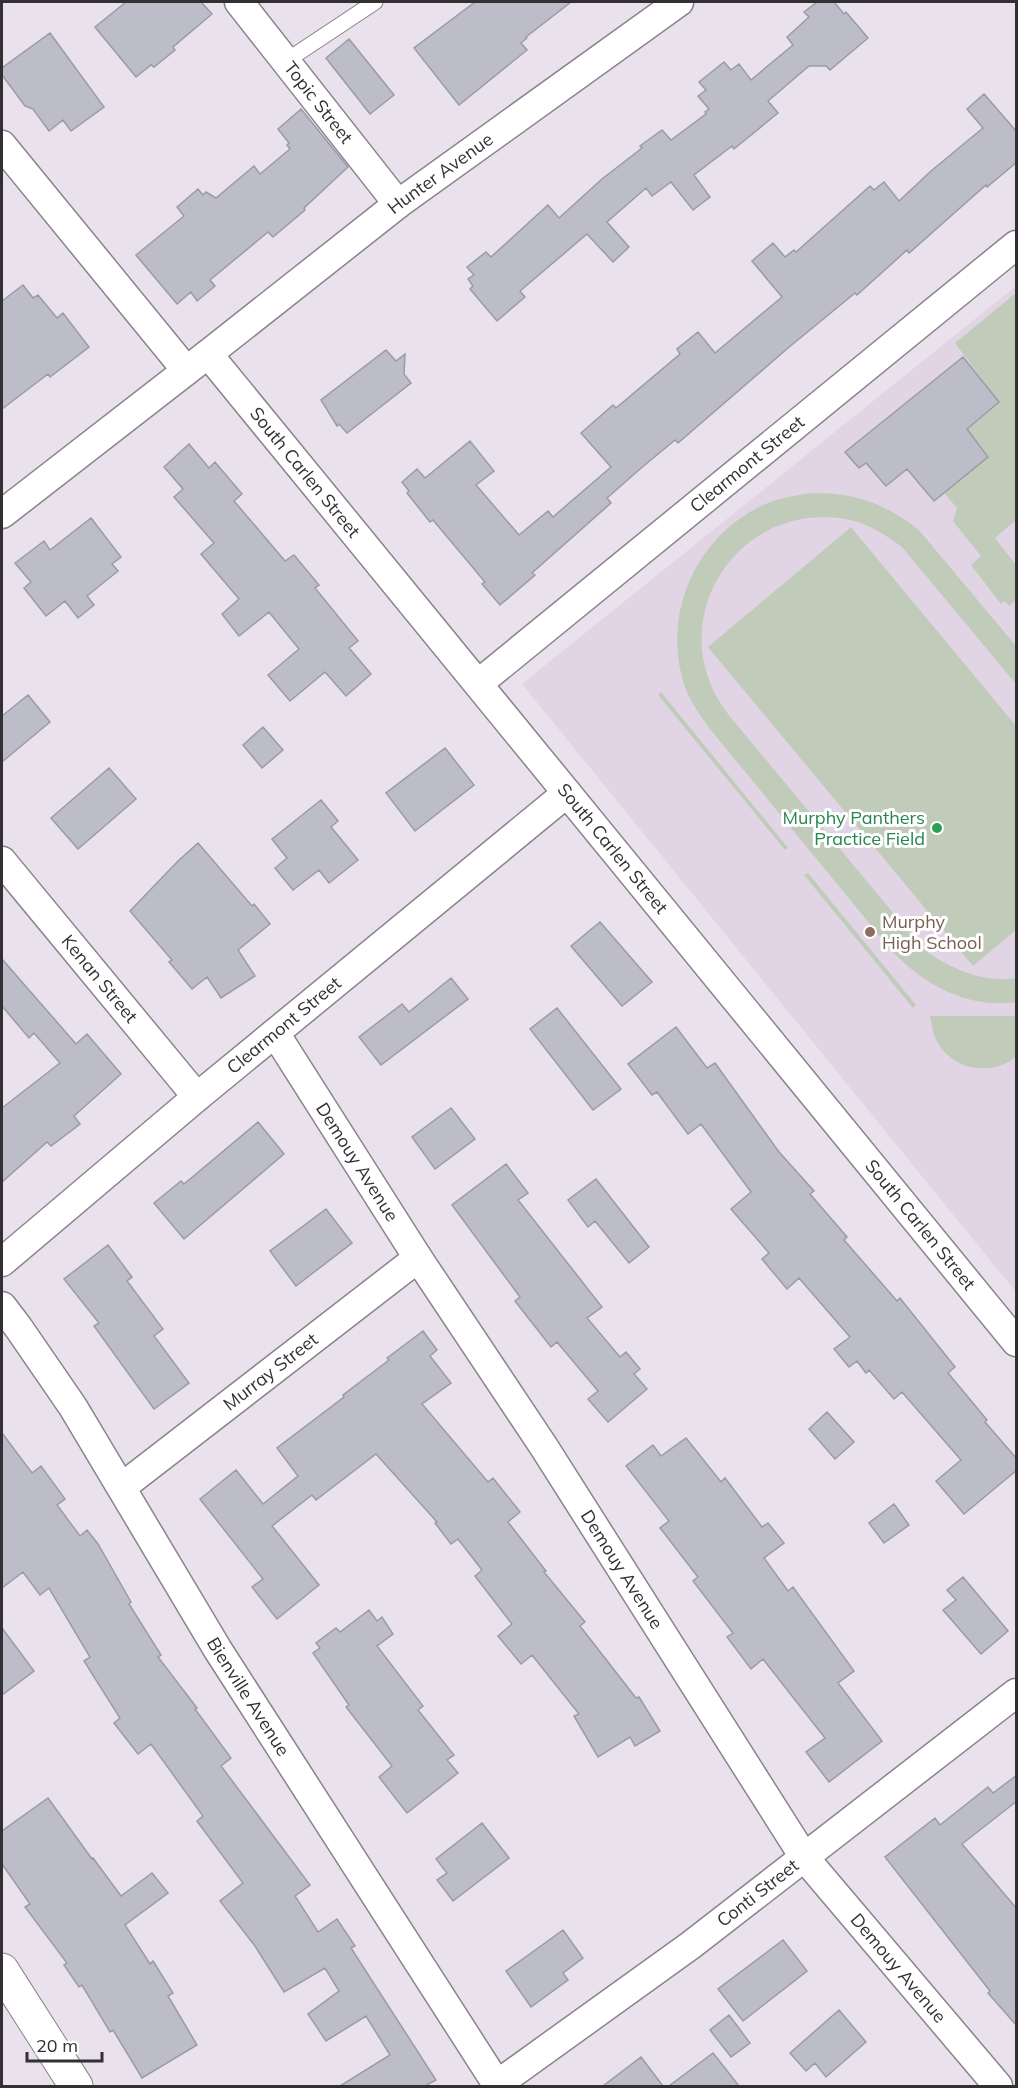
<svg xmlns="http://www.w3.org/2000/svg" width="1018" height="2088" font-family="Mulish,sans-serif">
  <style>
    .built { fill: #e1d4e5 }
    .green { fill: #c0ccb9 }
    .building { fill: #bcbdc8; stroke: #9b9ba7; stroke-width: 1.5 }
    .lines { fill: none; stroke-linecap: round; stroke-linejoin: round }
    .service-casing { stroke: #8a838d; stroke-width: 17 }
    .minor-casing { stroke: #8a838d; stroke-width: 31 }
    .tertiary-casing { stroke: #8a838d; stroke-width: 35 }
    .service { stroke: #fff; stroke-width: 15 }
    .minor { stroke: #fff; stroke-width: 28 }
    .tertiary { stroke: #fff; stroke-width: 33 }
    .leisure-dot { fill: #2e9e5b; stroke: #fff; stroke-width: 2 }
    .education-dot { fill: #8d6e63; stroke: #fff; stroke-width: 2 }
    .labels { text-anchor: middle; stroke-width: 6; stroke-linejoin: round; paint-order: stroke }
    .street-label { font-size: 18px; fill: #333034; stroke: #fff }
    .leisure-label { font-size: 18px; fill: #27864d; stroke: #fff; text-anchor: end }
    .education-label { font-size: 18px; fill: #785e54; stroke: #fff; text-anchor: start }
  </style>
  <rect width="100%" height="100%" fill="#e9e1ec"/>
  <path class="built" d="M1016 286V1292L522 684Z"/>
  <path class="green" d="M1016 293V520L995 538 1016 565V600L1009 606 1004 601 1001 604 971 565 981 556 953 521 957 508 944 493 988 457 967 429 999 402 955 343Z
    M813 493C857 493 883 503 918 529L1016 646V684L902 547C887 536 872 526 854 521 831 515 808 516 786 523 721 543 684 618 710 682 714 694 721 704 728 714L923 949C951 969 982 983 1016 978V1002C968 1009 924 985 892 951L710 729C701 717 692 704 686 690 659 616 696 533 768 503 783 497 798 495 813 493Z
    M851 527 1016 726V930L973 966 708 647Z
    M661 692 788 848 785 850 658 695Z
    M808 873 916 1005 913 1008 804 875Z
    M930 1016H1016V1057C992 1076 954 1071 938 1043 933 1035 932 1025 930 1016Z"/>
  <path class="building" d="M126 2H201L212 14 173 47 175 50 154 67 151 65 136 77 95 27Z
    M475 2H571L526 37 527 38 521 43 527 50 459 105 414 48Z
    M817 2H834L844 14 846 12 868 38 830 70 826 66H809L768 101 778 113 734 149 732 146 694 175 710 197 693 210 671 182 652 196 646 188 607 222 629 247 613 262 587 234 520 291 525 297 497 321 470 289 473 286 468 279 474 275 467 267 486 252 491 257 548 205 559 218 602 179 642 148 640 146 662 130 671 140 706 114 705 112 709 109 698 96 706 90 699 82 724 62 731 70 739 64 751 80 793 45 787 37 809 17 804 12Z
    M50 33 104 107 71 131 63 120 49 131 33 109 25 106 2 75V68Z
    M349 39 394 95 370 114 326 58Z
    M984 94 1017 132V162L987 187 986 185 909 253 907 250 857 295 855 293 788 348 678 443 675 440 640 469 607 498 611 503 532 573 535 575 500 605 482 584 485 582 433 520 430 522 407 493 409 491 402 482 417 469 425 478 470 441 494 471 476 485 519 535 548 511 553 517 611 467 581 433 613 405 616 408 680 354 677 349 698 332 715 353 782 297 752 261 773 243 785 257 794 250 796 252 870 186 874 190 884 182 899 201 931 171 983 128 967 109Z
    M301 109 348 167 304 208 305 210 273 237 268 232 210 280 215 286 197 301 191 292 177 304 136 255 184 216 177 207 198 189 203 195 206 192 216 198 254 166 260 174 290 149 287 145 289 143 278 129Z
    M23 285 33 298 38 295 57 318 63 313 89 347 50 377 48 374 2 409V301Z
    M386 350 396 361 405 354 404 374 411 383 347 433 339 424 337 426 321 400Z
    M963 357 999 402 967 429 988 457 934 501 907 469 886 486 866 463 859 468 845 452Z
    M189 444 209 468 215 462 242 494 234 501 285 561 294 555 319 585 315 588 358 641 349 648 371 674 346 696 325 672 290 701 268 675 299 649 269 612 239 636 222 614 239 599 201 554 214 543 174 497 183 489 164 467Z
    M91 518 121 557 112 564 118 571 87 596 94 605 78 618 65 601 46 616 24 588 31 582 15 563 44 541 50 550Z
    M28 695 50 722 2 762V716Z
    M263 727 283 750 262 768 243 745Z
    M445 748 474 785 415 831 386 793Z
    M109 768 136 799 78 849 51 818Z
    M321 800 338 821 331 827 358 860 329 883 319 870 293 890 275 868 287 858 272 839Z
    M198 843 252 906 254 904 270 924 238 950 255 976 221 998 207 977 192 989 169 962 172 960 130 911 178 861Z
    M600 922 652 982 622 1006 571 946Z
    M2 959 76 1044 87 1034 121 1074 74 1116 80 1124 51 1146 47 1142 2 1182V1108L60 1063 34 1033 29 1038 2 1006Z
    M451 978 468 999 381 1065 359 1037 402 1004 409 1012Z
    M557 1008 621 1089 593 1110 530 1029Z
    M676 1027 707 1068 715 1063 779 1152 814 1191 810 1194 847 1237 844 1240 897 1301 900 1298 955 1367 948 1373 987 1420 985 1422 1017 1459V1470L964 1514 936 1481 961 1460 902 1392 894 1399 869 1370 866 1373 857 1361 849 1367 834 1349 850 1337 799 1278 787 1289 762 1259 769 1253 731 1209 751 1192 701 1124 688 1134 657 1092 652 1095 628 1064Z
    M451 1108 475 1139 435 1169 412 1137Z
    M258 1122 284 1154 184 1239 154 1203 181 1181 184 1184Z
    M506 1164 528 1193 518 1200 602 1307 587 1318 620 1357 626 1352 640 1369 634 1374 647 1389 608 1422 588 1399 598 1391 557 1342 551 1347 515 1301 520 1297 452 1205Z
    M596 1179 649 1247 629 1263 595 1221 588 1227 568 1200Z
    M326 1209 352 1243 296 1286 270 1251Z
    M108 1245 132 1277 127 1281 163 1329 154 1336 189 1383 154 1409 94 1326 99 1323 64 1279Z
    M423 1331 437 1350 430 1356 451 1383 422 1404 488 1482 493 1478 520 1512 508 1522 546 1571 544 1572 585 1622 580 1626 636 1698 639 1697 660 1731 635 1746 630 1737 598 1757 574 1716 579 1714 532 1655 521 1664 498 1636 512 1624 475 1576 482 1570 458 1539 451 1544 435 1523 437 1522 376 1454 316 1500 312 1495 272 1526 319 1585 277 1619 252 1587 263 1579 200 1499 236 1470 263 1504 298 1476 277 1448 344 1397 343 1395 389 1360 387 1358Z
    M827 1412 854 1442 835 1459 809 1429Z
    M2 1433 32 1473 41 1466 65 1499 57 1505 80 1536 87 1530 98 1544 131 1602 129 1604 161 1655 158 1657 197 1708 195 1709 231 1758 221 1766 310 1885 295 1896 318 1932 337 1919 355 1946 351 1948 436 2080 425 2086H340L390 2055 366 2016 326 2041 308 2014 339 1991 325 1968 284 1992 255 1946 220 1901 243 1883 197 1821 203 1816 151 1744 138 1754 114 1723 120 1718 84 1661 90 1657 49 1588 40 1595 23 1572 2 1588Z
    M686 1438 721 1482 725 1478 762 1527 768 1523 784 1543 764 1558 788 1591 793 1587 854 1671 838 1683 882 1741 829 1782 806 1752 825 1738 763 1659 751 1669 727 1637 733 1633 693 1581 698 1577 660 1528 669 1521 626 1466 653 1445 661 1456Z
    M894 1504 909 1525 884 1543 869 1523Z
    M963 1577 1008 1631 981 1654 943 1610 956 1600 947 1590Z
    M369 1610 377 1621 382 1617 393 1634 377 1646 423 1706 418 1710 454 1755 447 1760 458 1773 407 1813 379 1777 392 1766 346 1707 349 1705 313 1653 320 1648 316 1643 336 1628 340 1632Z
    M2 1628 34 1671 2 1695Z
    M1017 1775V1801L962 1844 1017 1909V2026L988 1993 990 1991 885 1857 935 1818 940 1825 988 1787 993 1793Z
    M48 1798 92 1859 93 1858 121 1896 152 1873 168 1893 125 1925 150 1964 153 1961 173 1993 168 1996 197 2045 142 2078 113 2030 110 2032 82 1985 79 1987 64 1965 67 1963 25 1907 30 1904 2 1864V1831Z
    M482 1823 509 1858 453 1901 437 1880 447 1873 436 1859Z
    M563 1930 583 1958 563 1973 568 1980 531 2007 506 1971Z
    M783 1940 807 1971 743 2021 718 1989Z
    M839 2010 866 2042 826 2077 815 2063 806 2071 790 2053Z
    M729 2015 750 2043 731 2057 710 2030Z
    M713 2053 739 2086H669Z
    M641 2057 663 2086H603Z"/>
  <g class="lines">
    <g class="service-casing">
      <path id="service" d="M286 61 375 2"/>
    </g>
    <g class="minor-casing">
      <g id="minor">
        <path id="s1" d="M239 2 398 204"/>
        <path d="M2 145 186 370"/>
        <path id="s2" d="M208 354 1016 1342"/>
        <path id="s3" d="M2 514 208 354 398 204 679 2"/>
        <path id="s4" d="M479 683 1016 245"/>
        <path id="s5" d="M2 861 197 1097"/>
        <path id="s6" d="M275 1033 418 1258 544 1447 804 1857 998 2086"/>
        <path id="s7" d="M2 1262 197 1097 567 793"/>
        <path id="s8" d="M2 1306 18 1327 73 1407 218 1650 498 2086"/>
        <path id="s9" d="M122 1487 418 1258"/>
        <path id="s10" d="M495 2086 691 1945 1016 1693"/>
      </g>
    </g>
    <g class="tertiary-casing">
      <path id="tertiary" d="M2 1970 76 2086"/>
    </g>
    <use href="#service" class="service"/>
    <use href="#minor" class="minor"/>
    <use href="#tertiary" class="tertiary"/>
  </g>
  <circle class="leisure-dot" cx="937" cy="828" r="6"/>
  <circle class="education-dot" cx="870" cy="932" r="6"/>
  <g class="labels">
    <g class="street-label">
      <text dy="6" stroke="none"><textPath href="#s1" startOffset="128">Topic Street</textPath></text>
      <text dy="6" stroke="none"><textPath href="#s3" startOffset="555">Hunter Avenue</textPath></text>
      <text dy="6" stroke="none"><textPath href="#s4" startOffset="346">Clearmont Street</textPath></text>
      <text dy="6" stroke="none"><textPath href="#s2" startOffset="153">South Carlen Street</textPath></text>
      <text dy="6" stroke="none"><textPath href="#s2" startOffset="639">South Carlen Street</textPath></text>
      <text dy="6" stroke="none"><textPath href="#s5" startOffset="153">Kenan Street</textPath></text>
      <text dy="6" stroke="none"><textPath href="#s7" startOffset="368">Clearmont Street</textPath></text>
      <text dy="6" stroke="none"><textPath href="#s6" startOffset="153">Demouy Avenue</textPath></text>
      <text dy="6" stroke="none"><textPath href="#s2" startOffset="1125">South Carlen Street</textPath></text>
      <text dy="6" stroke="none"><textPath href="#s9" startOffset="188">Murray Street</textPath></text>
      <text dy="6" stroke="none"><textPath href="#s6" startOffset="639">Demouy Avenue</textPath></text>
      <text dy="6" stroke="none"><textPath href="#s8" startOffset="462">Bienville Avenue</textPath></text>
      <text dy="6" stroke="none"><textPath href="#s10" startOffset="326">Conti Street</textPath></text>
      <text dy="6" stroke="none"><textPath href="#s6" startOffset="1125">Demouy Avenue</textPath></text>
    </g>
    <g class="leisure-label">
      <text x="925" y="824">Murphy Panthers<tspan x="925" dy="21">Practice Field</tspan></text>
    </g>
    <g class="education-label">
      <text x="882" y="928">Murphy<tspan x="882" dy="21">High School</tspan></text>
    </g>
  </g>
  <rect width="1018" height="2088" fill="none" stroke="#333034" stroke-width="6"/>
  <path d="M27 2052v9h75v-9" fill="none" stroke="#333034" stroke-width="3"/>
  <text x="36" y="2052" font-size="18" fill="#333034" stroke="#ffffff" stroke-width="4.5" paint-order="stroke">20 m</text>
</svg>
